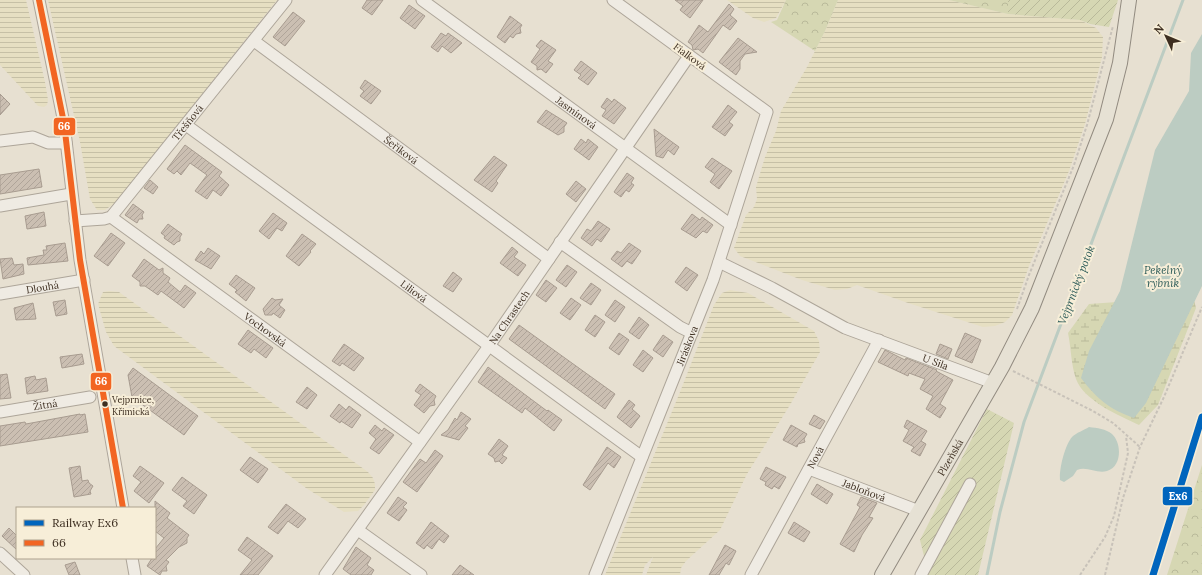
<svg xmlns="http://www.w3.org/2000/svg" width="1202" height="575" font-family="Lora,serif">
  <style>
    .farmland { fill: url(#farmland-rules) }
    .forest { fill: url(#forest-crowns) }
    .wetland { fill: url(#wetland-marsh) }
    .garden { fill: url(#garden-furrows) }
    .water { fill: #bcccc2 }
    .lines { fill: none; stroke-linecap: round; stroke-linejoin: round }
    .stream { stroke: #bcccc2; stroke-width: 3 }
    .building { fill: url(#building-hatch); stroke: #a89c90 }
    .minor-casing { stroke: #ada599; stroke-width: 13 }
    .major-casing { stroke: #928b80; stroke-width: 16 }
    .path { stroke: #c8c2b9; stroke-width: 2; stroke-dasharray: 3 2; stroke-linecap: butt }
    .minor { stroke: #efebe3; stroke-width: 11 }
    .major { stroke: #e6e1d4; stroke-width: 14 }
    .bus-1-casing { stroke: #f7eed8; stroke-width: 9 }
    .bus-1 { stroke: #f26522; stroke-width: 6 }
    .rail-1-casing { stroke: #f7eed8; stroke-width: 10 }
    .rail-1 { stroke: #0065bd; stroke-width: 7 }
    .bus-dot { fill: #3d2e20; stroke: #f7eed8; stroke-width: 1.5 }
    .labels { text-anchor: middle; stroke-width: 4; stroke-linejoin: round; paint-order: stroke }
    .bus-label { font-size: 9px; fill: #3d2e20; stroke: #f7eed8; text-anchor: start }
    .street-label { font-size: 10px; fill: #3d2e20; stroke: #f7eed8 }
    .water-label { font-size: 11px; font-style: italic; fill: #2f5d5a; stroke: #f7eed8 }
    .line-badge { stroke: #f7eed8; stroke-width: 1.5 }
    .badge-label { font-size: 11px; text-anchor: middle; font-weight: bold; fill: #fff }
  </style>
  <defs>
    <pattern id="farmland-rules" width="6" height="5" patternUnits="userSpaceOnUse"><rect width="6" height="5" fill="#e6dfc2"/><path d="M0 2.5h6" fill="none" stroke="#c6c0a6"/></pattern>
    <pattern id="forest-crowns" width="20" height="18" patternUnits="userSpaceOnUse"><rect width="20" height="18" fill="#d6d7b3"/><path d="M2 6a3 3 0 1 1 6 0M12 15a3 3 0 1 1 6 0" fill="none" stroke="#b9b99a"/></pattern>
    <pattern id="wetland-marsh" width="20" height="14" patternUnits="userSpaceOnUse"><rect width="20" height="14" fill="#d6d7b3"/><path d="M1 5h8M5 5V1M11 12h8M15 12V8" fill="none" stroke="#b9b99a"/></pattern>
    <pattern id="garden-furrows" width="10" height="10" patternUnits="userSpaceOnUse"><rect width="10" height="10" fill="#d6d7b3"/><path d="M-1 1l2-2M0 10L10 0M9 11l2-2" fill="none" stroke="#b9b99a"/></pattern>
    <pattern id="building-hatch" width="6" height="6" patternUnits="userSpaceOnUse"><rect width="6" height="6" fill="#cbbfb2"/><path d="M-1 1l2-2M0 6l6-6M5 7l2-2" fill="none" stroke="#afa499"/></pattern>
  </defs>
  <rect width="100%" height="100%" fill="#e7e0d1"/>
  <path class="farmland" d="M0 0H26L45 82 48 100 47 105 44 107 38 106 0 65Z
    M48 0H277L115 203 105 210H97L90 199 80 142Z
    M727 0H786L776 18 764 22 753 18Z
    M838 0H949L1008 14 1080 20 1096 28 1103 37 1102 57 1085 124 1069 171 1029 266 1012 315 1005 322 995 326 983 327 908 303 857 285 847 289 835 290 802 280 740 256 734 248 746 215 754 207 757 199 756 187 765 157 776 131 781 111 807 67 825 31Z
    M730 290 748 293 814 331 819 341 820 352 790 405 747 474 720 530 686 561 681 568 680 575H646L653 557 645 565 642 575H605L680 392 714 305 722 293Z
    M109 291 119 292 368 472 373 478 375 484V490L364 505 358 511 344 512 306 488 114 346 106 332 98 304 103 292Z"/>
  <path class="forest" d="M786 0H838L825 31 815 51 771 22 777 20Z
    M949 0H1008V14Z
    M1202 465V575H1167Z"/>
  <path class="wetland" d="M1190 284 1196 308 1158 405 1139 425C1120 416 1084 401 1076 379 1071 365 1071 347 1068 333L1089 304 1117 302Z"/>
  <path class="garden" d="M1008 0H1118L1109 27 1090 24 1080 20 1008 14Z
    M987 409 1014 423 978 575H921L925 560 920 540Z"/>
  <path class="water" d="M1202 34V286L1146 403 1134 418C1109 409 1097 399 1081 378L1089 351 1120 291 1155 150 1189 91 1191 53Z
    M1089 427C1097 428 1106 429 1112 434 1122 443 1122 467 1107 471 1097 474 1087 466 1077 470L1073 476 1064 482 1060 480C1059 469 1065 445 1072 437 1076 433 1084 430 1089 427Z"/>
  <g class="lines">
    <path class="stream" d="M987 575 1000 512 1024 422 1183 0"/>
  </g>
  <path class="building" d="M367 0H383L372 15 362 8Z
    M675 0H703L690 18 680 10 683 6Z
    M729 4 734 9 730 15 737 21 730 30 723 25 703 53 698 49 693 50 692 45 688 42 699 25 708 32Z
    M409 5 425 16 415 29 400 18Z
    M293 12 305 21 285 46 273 37Z
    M510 16 522 25 520 28 521 33 516 34 513 38 510 36 505 43 497 37Z
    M441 33 446 36 448 33 462 43 451 53 442 46 438 52 431 47Z
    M738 38 757 52 745 54 740 61V69L736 75 719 62Z
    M541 40 556 50 548 61 553 64 546 73 541 69 537 70V66L531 62 540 49 536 46Z
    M581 61 597 73 588 85 578 78 581 75 574 70Z
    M365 80 381 91 371 104 360 96 364 91 360 88Z
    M0 94 10 104 0 115Z
    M607 98 612 102 614 99 626 108 614 124 602 116 606 110 601 107Z
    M728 105 737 112 729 122 733 125 725 136 712 127Z
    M546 110 567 123 564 127V132L558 135 537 122Z
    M654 129 679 147 674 155 668 150 663 158 656 156Z
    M581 139 586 143 588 139 598 147 589 160 574 149Z
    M185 145 222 172 219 176 229 185 221 196 213 190 207 199 195 191 207 175 190 163 181 175 177 171 174 174 167 169Z
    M494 156 507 165 496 181 498 183 492 192 474 180Z
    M712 158 732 171 719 189 710 182 715 174 705 167Z
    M39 169 42 187 0 194V175Z
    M627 173 634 178 631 183 634 185 629 192 626 190 621 197 614 192Z
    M150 180 158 187 153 194 144 188Z
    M576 181 586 189 576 202 566 194Z
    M133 204 144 212 142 215 143 219H139L137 223 125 215Z
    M44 212 46 226 27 229 25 216Z
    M273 213 287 223 282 231 277 228 269 239 259 231Z
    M692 214 700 220 702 217 713 225 707 233 703 231 696 238 681 229Z
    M598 221 610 229 601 242 597 239 592 246 581 238 587 229 591 231Z
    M168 224 182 234 180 237V241L177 242 174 245 164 238 165 236 161 233Z
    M111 233 125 243 108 266 94 256Z
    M302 234 316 244 310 251 311 252 299 266 286 256Z
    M65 243 68 261 28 265 27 258 44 255 43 250H47L46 246Z
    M629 243 641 251 632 264 627 261 622 267 611 259 617 251 621 253Z
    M512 247 518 252 514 257 526 265 518 276 500 263Z
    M208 248 220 256 211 269 195 260 201 251 204 254Z
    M12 258 14 265 23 264 24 274 3 279 0 259Z
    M144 259 159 270 163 268V273L170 278 168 282 180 292 185 285 196 293 184 308 161 291 158 295 145 286H140V282L132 276Z
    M567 265 577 272 566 287 556 280Z
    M686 267 698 275 687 291 675 282Z
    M453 272 462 279 453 292 443 286Z
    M236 275 255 288 246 301 235 292 237 290 229 284Z
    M546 280 557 288 546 302 536 295Z
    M591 283 601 290 591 305 580 298Z
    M272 298 275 300 283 299 279 305 285 310 280 318 273 313 272 315H265L263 309Z
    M571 298 581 305 570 320 560 313Z
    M65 300 67 314 56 316 53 302Z
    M615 300 625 307 615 322 605 315Z
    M33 303 36 319 16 320 14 308Z
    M595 315 605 322 595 337 585 330Z
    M639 317 649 325 639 339 629 332Z
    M519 325 615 394 605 409 509 339Z
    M248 330 273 348 266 358 254 349 251 353 238 344Z
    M619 333 629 340 619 355 609 348Z
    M965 333 981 340 972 363 955 356Z
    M663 335 673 342 663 357 653 350Z
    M344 344 364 358 354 371 342 363 340 366 332 361Z
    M940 344 952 349 948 359 936 354Z
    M643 350 653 358 643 372 633 365Z
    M885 350 905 360 906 358 937 370 936 371 953 380 940 404 946 408 940 418 926 409 933 396 920 389 925 379 909 373 908 376 878 362Z
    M82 354 84 364 62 368 60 357Z
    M488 367 547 411 548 410 562 420 554 431 525 408 522 413 478 382Z
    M133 368 198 416 184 435 132 397 128 375Z
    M7 374 11 398 0 399V375Z
    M35 376 36 380 46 378 48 391 27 394 25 378Z
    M420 384 436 396 434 400 435 405 430 406 424 413 414 405 421 395 415 391Z
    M307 387 317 395 307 409 296 402Z
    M629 400 635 405 632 409 640 416 631 428 617 417Z
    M339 404 346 410 349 406 361 415 352 428 341 421 340 423 330 416Z
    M461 412 471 419 465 426 468 428 459 440 441 435 448 430 455 418 457 420Z
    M80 414V415L85 414 88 432 0 446V426L25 422 26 424Z
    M814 415 825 421 820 429 809 424Z
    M907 420 927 431 921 441 926 444 920 456 911 451 914 447 903 441 909 430 904 427Z
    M375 425 382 431 384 428 394 435 379 454 370 448 376 439 369 433Z
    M791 425 807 434 804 439 805 442 798 444 797 447 783 440Z
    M499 439 508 446 502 455 507 458 502 464 499 461 495 462 494 458 488 454Z
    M607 447 621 457 614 468 608 463 590 490 583 485Z
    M435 450 443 456 417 492 403 482 420 459 426 463Z
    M250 457 268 469 258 483 240 470Z
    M80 466 82 481 88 480 89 483 93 486 90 491 91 494 74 497 69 468Z
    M140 466 164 483 149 503 134 491 141 482 133 476Z
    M766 467 786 477 779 489 774 486 772 489 765 485 766 482 760 479Z
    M182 477 207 495 194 514 183 506 187 501 172 490Z
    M817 484 833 494 827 504 811 494Z
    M398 497 407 503 403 507 407 510 399 521 387 513Z
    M861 497 877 503 869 517 873 518 862 535 854 552 840 544 860 507 857 505Z
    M155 501 170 513 167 518 189 535 187 538V543L179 547 166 560 169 562 166 566 167 571H162L160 575 147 566 152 558H155V549L164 538 155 531Z
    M286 504 306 519 298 528 288 521 278 534 268 527Z
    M431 522 449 536 444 543 439 539 432 549 427 545 424 549 416 543Z
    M794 522 810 532 804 542 788 533Z
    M9 528 17 536V550L2 536Z
    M247 537 273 556 258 575H240L252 560 238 550Z
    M725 545 736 551 729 565 726 563 719 575H709Z
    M356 547 371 558 367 565 374 570 371 575H351L343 569Z
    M75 562 80 575H69L65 565Z
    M460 565 474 575H452Z"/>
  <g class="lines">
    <g class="minor-casing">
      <g id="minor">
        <path d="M39 0 64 123 80 260 123 508"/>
        <path id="s1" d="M422 0 731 225"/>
        <path id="s2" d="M254 41 549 259"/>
        <path id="s3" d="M186 125 642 457"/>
        <path d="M0 141 33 137 48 143H66"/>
        <path d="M0 206 71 194"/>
        <path id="s4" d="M111 217 420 442"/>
        <path id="s5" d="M75 221 104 219 111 217 286 0"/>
        <path d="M560 242 680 327 692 333"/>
        <path id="s6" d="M719 262 772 288 845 328 993 383"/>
        <path id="s7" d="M0 294 84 280"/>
        <path id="s8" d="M0 412 90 397"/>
        <path id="s9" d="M809 469 919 511"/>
        <path d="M358 530 421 575"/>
        <path d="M0 553 24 575"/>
        <path d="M132 558 135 575"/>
        <path id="s10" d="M325 575 489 346 689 56"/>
        <path id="s11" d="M595 575 713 280 767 112 613 0"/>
        <path id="s12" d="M751 575 879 340"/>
        <path d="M921 575 970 484"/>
      </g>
    </g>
    <g class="major-casing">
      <g id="major">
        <path id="s13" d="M882 575 1002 367 1032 308 1106 119 1120 63 1129 0"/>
      </g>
    </g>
    <path class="path" d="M1017 309 1029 275 1074 165 1087 125 1113 26
      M1013 371 1093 411 1113 423 1140 447
      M1080 575 1105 537 1114 516 1128 453 1126 436
      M1105 575 1123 498 1140 447 1164 397 1202 307"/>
    <use href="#minor" class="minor"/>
    <use href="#major" class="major"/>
    <g class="bus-1-casing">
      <path id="bus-1" d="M39 0 64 123 80 260 123 508"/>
    </g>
    <use href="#bus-1" class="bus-1"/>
    <g class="rail-1-casing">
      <path id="rail-1" d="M1153 575 1202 417"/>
    </g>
    <use href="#rail-1" class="rail-1"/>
  </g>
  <circle class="bus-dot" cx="105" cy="404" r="3.5"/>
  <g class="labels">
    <g class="bus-label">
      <text x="112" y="403">Vejprnice,<tspan x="112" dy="12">Křimická</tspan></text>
    </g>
    <g class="street-label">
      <text transform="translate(690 56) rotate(36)" y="4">Fialková</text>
      <text dy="4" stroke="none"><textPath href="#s1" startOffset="191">Jasmínová</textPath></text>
      <text dy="4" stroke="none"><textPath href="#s5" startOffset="158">Třešňová</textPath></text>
      <text dy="4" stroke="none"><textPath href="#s2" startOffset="183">Šeříková</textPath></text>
      <text dy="4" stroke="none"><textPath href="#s7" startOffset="43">Dlouhá</textPath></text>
      <text dy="4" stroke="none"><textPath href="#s3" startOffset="282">Liliová</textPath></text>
      <text dy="4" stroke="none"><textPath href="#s10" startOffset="317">Na Chrastech</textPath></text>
      <text dy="4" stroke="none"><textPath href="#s4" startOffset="191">Vochovská</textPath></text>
      <text dy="4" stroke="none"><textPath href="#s11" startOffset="247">Jiráskova</textPath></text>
      <text dy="4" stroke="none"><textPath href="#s6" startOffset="239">U Sila</textPath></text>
      <text dy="4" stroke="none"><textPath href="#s8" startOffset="46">Žitná</textPath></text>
      <text dy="4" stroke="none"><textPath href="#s12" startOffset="134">Nová</textPath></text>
      <text dy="4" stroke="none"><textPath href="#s13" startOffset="136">Plzeňská</textPath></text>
      <text dy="4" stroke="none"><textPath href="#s9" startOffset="59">Jabloňová</textPath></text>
    </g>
    <g class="water-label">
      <text x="1163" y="274">Pekelný<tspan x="1163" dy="13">rybník</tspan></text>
      <text transform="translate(1076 285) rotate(-69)" y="4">Vejprnický potok</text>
    </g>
  </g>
  <g class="line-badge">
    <rect x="53" y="117" width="23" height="19" rx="4" fill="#f26522"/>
    <rect x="90" y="372" width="22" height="19" rx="4" fill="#f26522"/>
    <rect x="1162" y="486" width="31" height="20" rx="4" fill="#0065bd"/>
  </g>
  <g class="badge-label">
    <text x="64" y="130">66</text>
    <text x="101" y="385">66</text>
    <text x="1178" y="500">Ex6</text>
  </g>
  <rect x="16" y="507" width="140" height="52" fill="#f7eed8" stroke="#ada18e"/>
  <rect x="24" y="520" width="20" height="6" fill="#0065bd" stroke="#ada18e"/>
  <text x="52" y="527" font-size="12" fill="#3d2e20">Railway Ex6</text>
  <rect x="24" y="540" width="20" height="6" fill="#f26522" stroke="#ada18e"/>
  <text x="52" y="547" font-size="12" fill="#3d2e20">66</text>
  <g transform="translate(1166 36) rotate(314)" stroke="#f7eed8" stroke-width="3" paint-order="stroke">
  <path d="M0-3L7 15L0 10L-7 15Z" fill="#3d2e20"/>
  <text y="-6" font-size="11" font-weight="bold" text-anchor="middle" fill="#3d2e20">N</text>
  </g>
</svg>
